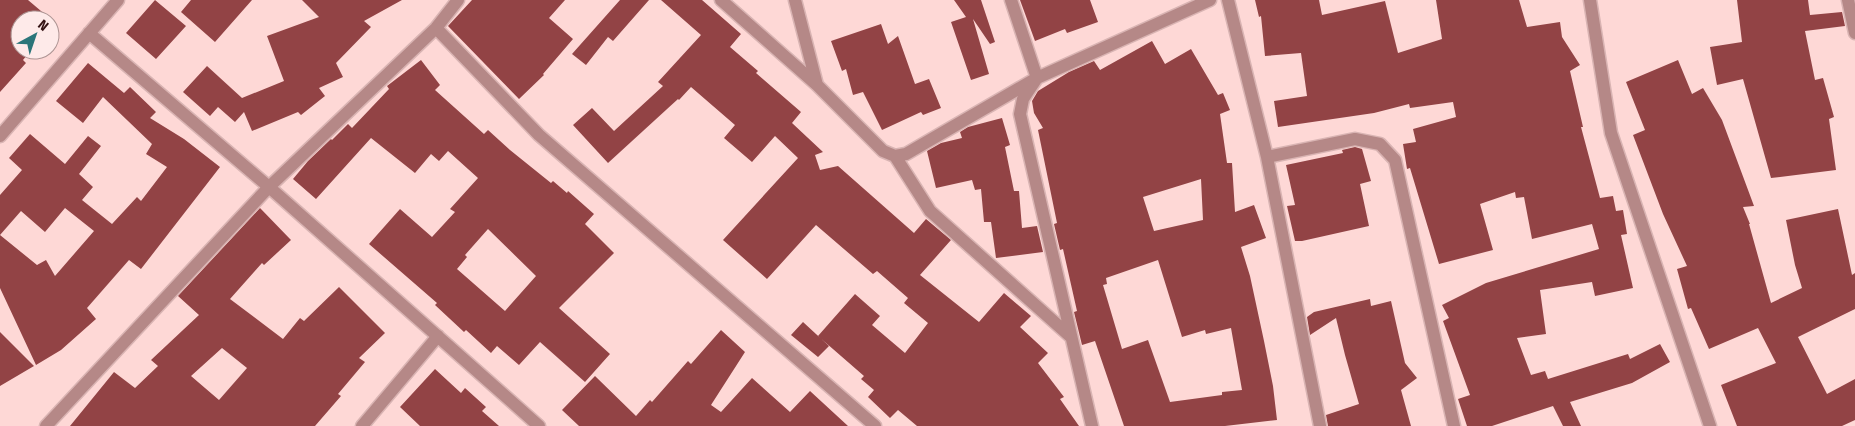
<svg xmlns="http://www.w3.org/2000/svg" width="1855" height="426" font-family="'Fira Sans Condensed',sans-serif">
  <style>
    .building { fill: #924345; fill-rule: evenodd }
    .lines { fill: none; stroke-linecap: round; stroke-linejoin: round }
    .minor-casing { stroke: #d9b4b3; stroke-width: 15 }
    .minor { stroke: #b58887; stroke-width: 12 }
  </style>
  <rect width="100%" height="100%" fill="#fed8d6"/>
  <path class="building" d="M0 0H28L54 22 50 28V20H20V50H31L23 60 26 63 0 92Z
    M155 0 186 26 156 59 126 33Z
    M191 0H252L215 42 181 12Z
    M302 0H402L364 21 371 27 336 63 343 77 319 88 325 96 301 115 298 112 252 131 244 112 235 122 218 107 210 116 183 92 207 66 242 98 284 81 267 36 319 17Z
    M472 0H565L549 18 573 39 543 74 544 75 519 99 448 26Z
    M620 0H649L613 41 608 37 586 65 572 54Z
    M661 0H702L741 34 730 47 758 71 756 73 801 112 792 123 823 152 815 155 820 170 838 166 914 233 926 219 951 240 920 275 979 322 1004 293 1031 316 1020 327 1048 353 1038 363 1064 397 1060 399 1079 426H917L898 410 890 418 868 397 874 390 861 379 864 376 818 336 855 294 880 316 872 325 905 353 928 323 904 303 908 298 877 271 873 274 816 225 767 279 723 240 798 158 775 136 752 162 724 138 735 125 691 87 679 100 678 99 608 163 573 125 592 108 614 131 663 86 658 82 701 35Z
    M954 0H981L995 42 990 44 973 19 989 74 971 80 951 22 966 17Z
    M1020 0H1090L1098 22 1067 33 1065 29 1035 41Z
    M1255 0H1319L1322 15 1385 1 1398 53 1442 39 1436 0H1519L1527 27 1560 22 1562 37 1580 65 1570 71 1583 127H1581L1600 198 1613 196 1616 211 1623 210 1627 234 1621 235 1633 288 1595 296 1592 282 1540 290 1546 334 1517 338 1531 375 1545 371 1548 379 1628 354 1630 359 1660 344 1670 362 1632 383 1570 402 1581 426H1563L1553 406 1492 426H1467L1458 399 1470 395 1443 321 1449 318 1442 305 1486 283 1599 249 1592 224 1532 239 1524 197 1516 198 1515 192 1480 204 1493 250 1439 264 1410 168 1407 169 1403 144 1416 142 1413 129 1456 117 1453 102 1410 108 1409 104 1374 113 1278 127 1274 101 1307 96 1301 53 1265 56 1261 16 1259 17Z
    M1737 0H1808L1810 15 1842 12 1845 26 1805 31 1815 80 1823 78 1834 117 1829 119 1836 170 1771 178 1743 79 1717 85 1710 47 1742 42Z
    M881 24 888 44 898 36 915 84 929 79 941 108 923 115 921 112 882 130 863 92 853 95 846 69 842 71 831 41Z
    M1152 41 1165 64 1191 49 1218 95 1223 93 1230 110 1220 114 1227 163H1232L1235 212 1254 205 1266 238 1241 247 1250 276 1264 341 1273 386 1277 420 1225 426H1124L1095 341 1082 345 1074 312 1077 311 1063 249 1060 250 1054 224 1057 223 1038 130 1043 128 1034 113 1032 101 1038 91 1069 72 1094 61 1100 70ZM1201 179 1203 220 1154 231 1143 197ZM1158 260 1182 337 1205 330 1206 334 1231 328 1242 390 1222 392V395L1170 402 1148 340 1122 349 1103 285 1107 284 1106 278Z
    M421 60 440 85 435 90 484 134 488 130 510 150 551 183 553 181 567 193 568 191 594 214 585 224 614 253 559 308 610 354 585 382 540 342 519 365 497 346 491 353 466 330 464 332 435 305 437 303 369 244 400 209 432 237 455 212 450 209 478 178 448 151 439 161 431 154 415 173 371 138 316 199 293 179 308 161 331 139 332 140 348 124 352 128 389 89 387 86ZM488 229 536 276 505 311 457 269 467 257 465 255Z
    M1678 60 1692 94 1703 88 1722 120 1754 206 1743 207 1750 224H1749L1771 303 1802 288 1795 265 1786 220 1838 209 1852 275 1855 273V309L1798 337 1827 394 1855 379V420L1842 426H1737L1721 385 1776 363 1758 328 1709 349 1691 308 1688 309 1677 269 1687 266 1663 214 1633 135 1645 130 1626 82Z
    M88 63 124 93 130 87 156 112 150 118 184 139 220 167 141 269 129 260 87 308 96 319 61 350 36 365 0 288V195L22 170 9 158 30 134 65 164 88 136 101 146 79 174 93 187 82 200 112 224 137 197 141 201 167 167 146 154 152 144 103 97 83 123 56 101ZM65 208 94 231 55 276 46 260 37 265 0 235 21 211 45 232Z
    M1002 118 1010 145 1005 147 1014 191H1019L1022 228 1037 226 1043 252 996 258 991 222H984L981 189 975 190 972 180 936 188 927 151 941 143 962 138 960 132 968 127Z
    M1355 147 1362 149 1371 181 1360 184 1369 226 1302 241H1295L1287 206 1295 205 1286 165 1343 153 1342 150Z
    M260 208 291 240 264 265 262 263 230 299 283 339 300 318 304 321 339 287 385 333 359 358 365 362 338 394 341 396 315 426H70L114 372 135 388 158 366 151 360 199 315 178 296ZM222 348 247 368 219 400 191 376Z
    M1370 299 1371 306 1391 301 1405 363 1417 378 1401 390 1411 426H1328L1326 415 1359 404 1345 355 1336 318 1310 335 1307 317 1314 312Z
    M803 322 829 346 818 357 791 335Z
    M721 330 745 352 711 405 721 412 752 378 790 412 810 391 848 426H579L562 410 595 376 636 416 650 400 652 402 688 361 691 364Z
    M0 332 34 366 0 386Z
    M435 369 461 393 465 388 486 407 482 411 499 426H420L400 407Z"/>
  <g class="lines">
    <g class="minor-casing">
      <path id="minor" d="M721 0 817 85
        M795 0 817 85 883 151 895 156 906 154 1037 78 1210 0
        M1011 0 1037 78 1023 99 1020 114 1092 426
        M1228 0 1267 157 1320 426
        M1590 0 1611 133 1710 426
        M1848 0 1855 33
        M436 28 539 135 875 426
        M89 33 269 187 539 426
        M0 136 118 0
        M895 156 930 211 1071 337
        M1267 157 1355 139 1380 144 1395 160 1454 426
        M46 426 269 187 436 28 458 0
        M362 426 438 336"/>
    </g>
    <use href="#minor" class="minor"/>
  </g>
  <g transform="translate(35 35) rotate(40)"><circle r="24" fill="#feeae9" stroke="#ad9493"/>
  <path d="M0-4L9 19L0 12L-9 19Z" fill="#2b7579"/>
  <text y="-8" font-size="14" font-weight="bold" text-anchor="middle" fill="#331213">N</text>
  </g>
</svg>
